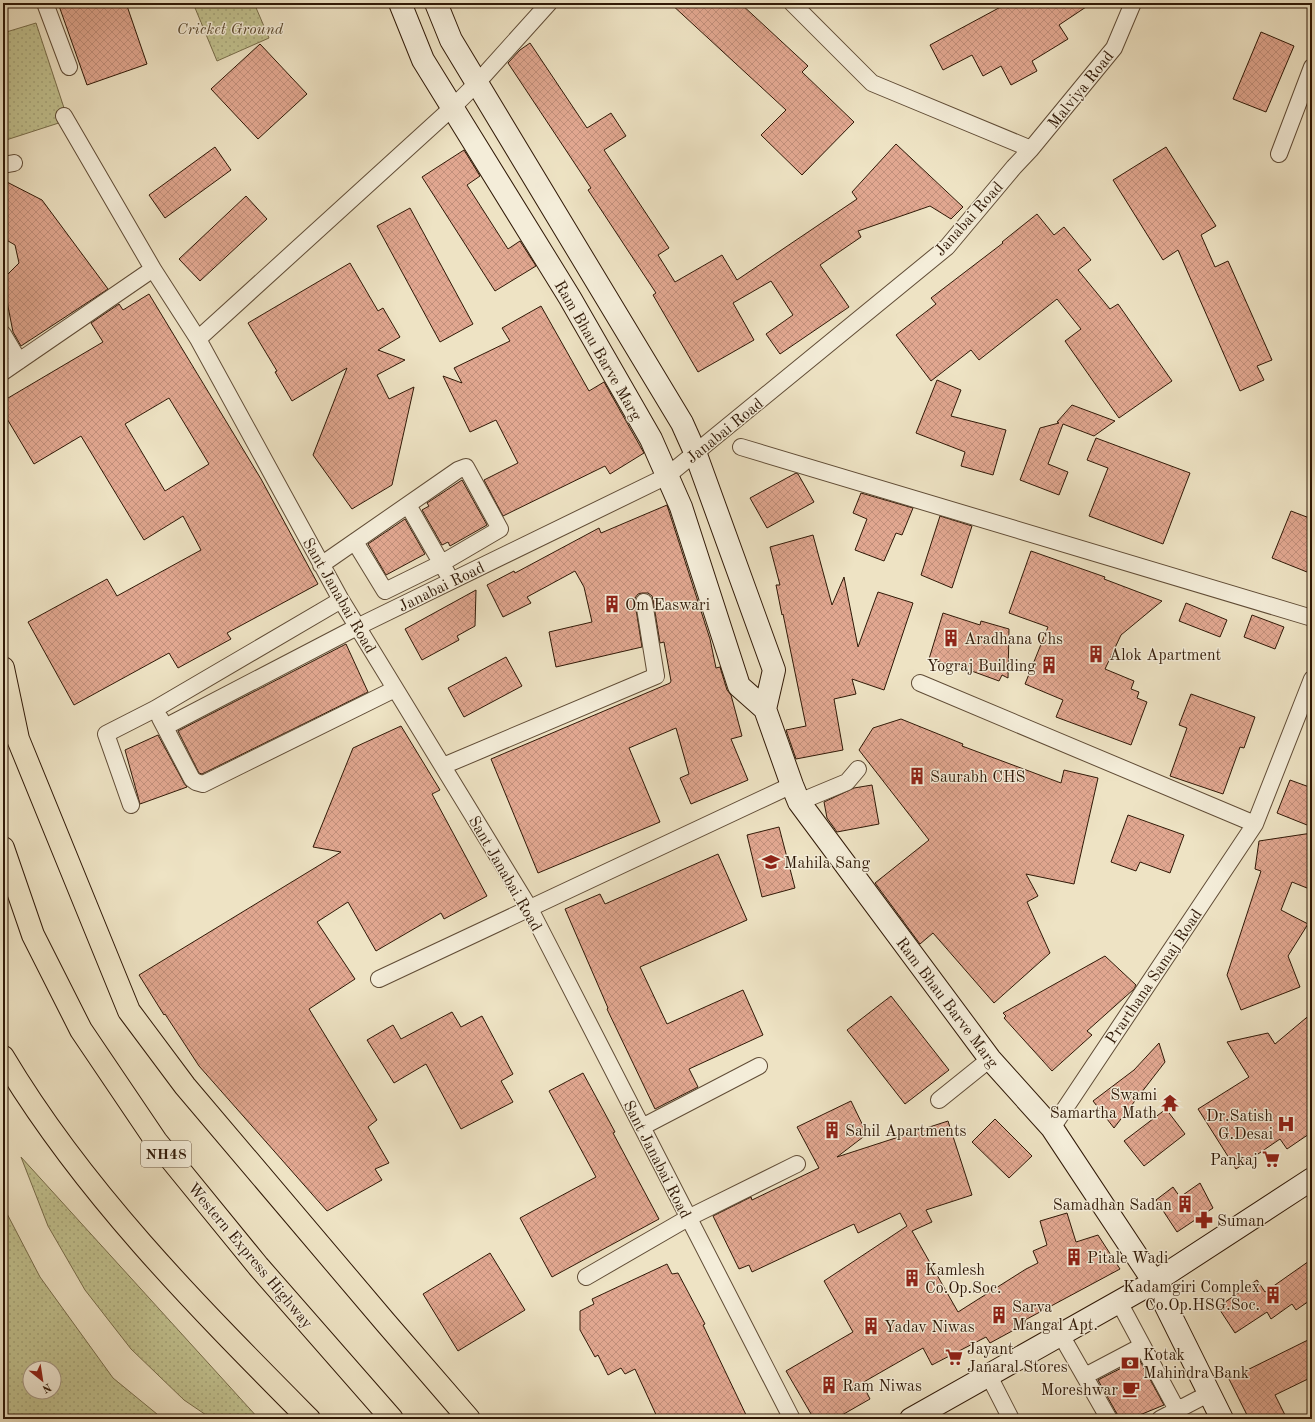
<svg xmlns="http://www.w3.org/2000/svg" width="1315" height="1422" font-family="'Old Standard TT',serif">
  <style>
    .green { fill: url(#green-dots); stroke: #786d4b; fill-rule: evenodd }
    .building { fill: url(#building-cross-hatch); stroke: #301907; fill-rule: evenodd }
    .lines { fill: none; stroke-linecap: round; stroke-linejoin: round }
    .street-casing { stroke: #604c36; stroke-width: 18 }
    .secondary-casing { stroke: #301907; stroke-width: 24 }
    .primary-casing { stroke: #301907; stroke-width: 24 }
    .highway-casing { stroke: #301907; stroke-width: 24 }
    .street { stroke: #f4edd9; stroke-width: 16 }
    .secondary { stroke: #f4edd9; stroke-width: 22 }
    .primary { stroke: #eee3c4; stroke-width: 22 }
    .highway { stroke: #eee3c4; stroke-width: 22 }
    .labels { text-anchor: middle; stroke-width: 3; stroke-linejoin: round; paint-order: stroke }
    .shield { fill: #f4edd9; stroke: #6b5946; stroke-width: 1 }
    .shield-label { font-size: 15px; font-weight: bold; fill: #301907 }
    .park-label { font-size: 16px; font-style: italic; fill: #5c4b30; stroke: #f4edd9 }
    .street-label { font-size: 16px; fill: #301907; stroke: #f4edd9 }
    .poi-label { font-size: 16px; fill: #301907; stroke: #f4edd9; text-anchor: start }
  </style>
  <defs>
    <pattern id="green-dots" width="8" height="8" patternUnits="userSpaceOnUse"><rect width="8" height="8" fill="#c1c18f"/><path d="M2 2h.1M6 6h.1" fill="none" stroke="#a6a57a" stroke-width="1.8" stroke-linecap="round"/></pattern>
    <pattern id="building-cross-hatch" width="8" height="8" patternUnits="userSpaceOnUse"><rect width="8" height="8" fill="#e1a790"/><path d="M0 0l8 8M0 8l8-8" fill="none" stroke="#c18f7b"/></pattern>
  </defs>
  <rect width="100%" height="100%" fill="#eee3c4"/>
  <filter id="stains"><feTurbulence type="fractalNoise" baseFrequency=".005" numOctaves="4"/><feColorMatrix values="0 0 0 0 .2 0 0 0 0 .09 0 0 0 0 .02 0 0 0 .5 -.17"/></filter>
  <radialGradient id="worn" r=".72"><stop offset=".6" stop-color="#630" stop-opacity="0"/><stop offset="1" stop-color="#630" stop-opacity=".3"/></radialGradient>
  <path class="green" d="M193 3H254L269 38 217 61Z
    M36 23 68 120 3 141V33Z
    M21 1157 259 1419H212L184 1400 131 1349 85 1290 48 1226Z
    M3 1206 40 1277 113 1378 163 1419H3ZM30 1368H54V1392H30Z"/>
  <path class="building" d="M58 3H126L147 64 87 85Z
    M670 3H740L808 66 802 72 854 122 802 175 761 135 786 110Z
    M1008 3H1092L1059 25 1068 39 1032 61 1037 71 1011 85 1001 66 983 76 972 55 943 70 930 45Z
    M1261 32 1294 46 1266 112 1233 99Z
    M530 43 587 128 611 113 626 136 604 150 669 248 658 255 675 282 722 255 737 280 857 199 852 192 896 144 963 207 951 219 930 206 858 231 861 237 820 265 849 307 780 354 766 334 793 315 771 281 733 303 754 340 698 372 653 295 656 293 588 190 591 188 508 63 520 50Z
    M260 44 307 94 258 139 211 89Z
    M215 147 231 170 165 218 149 195Z
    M1166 147 1216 226 1201 235 1215 267 1228 261 1272 360 1257 366 1264 380 1240 391 1178 250 1163 260 1113 180Z
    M464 150 480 176 467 185 508 249 520 241 536 266 495 291 422 177Z
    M3 180 42 200 108 289 21 346 13 332 3 281V279L19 263 15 245 3 238Z
    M246 196 267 219 200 281 179 259Z
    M410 208 473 324 440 342 377 226Z
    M1037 214 1054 235 1064 227 1091 260 1078 270 1110 309 1118 304 1172 381 1119 418 1065 341 1081 329 1057 299 979 360 971 350 931 381 896 335 936 304 931 298 1003 243 1002 242Z
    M350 263 378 311 383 308 400 337 378 350 405 360 377 375 389 399 414 387 392 485 352 509 313 455 347 368 292 401 275 372 277 371 248 323Z
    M149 294 261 479 318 584 227 633 231 639 178 668 169 653 74 705 28 622 107 579 117 596 201 550 183 516 144 540 81 436 34 464 3 412V401L103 342 91 323 119 304 123 310ZM169 398 209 464 165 491 125 424Z
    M541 306 589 391 604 382 644 453 610 474 605 466 503 516 484 480 518 463 496 420 470 432 443 376 462 383 454 368 510 341 502 328Z
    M937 380 961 390 951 416 1006 430 993 475 961 466 965 452 916 433Z
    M1072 405 1115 421 1094 436 1063 424 1048 464 1068 472 1059 495 1020 480 1040 428 1059 423 1057 422Z
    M1096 438 1190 473 1163 544 1089 516 1108 468 1087 460Z
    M796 473 798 474 814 502 767 528 750 498Z
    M462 480 487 525 450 546 448 542 442 545 422 510 429 506 427 503Z
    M861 493 913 508 902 535 896 533 884 561 855 550 867 519 853 513Z
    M667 505 710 639 716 668 720 667 727 690 731 695 742 736 731 739 748 780 691 804 680 778 689 774 676 728 629 748 660 822 538 873 491 759 670 683 671 681 664 642 660 643 653 600 652 596 648 593H642L638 594 635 598V603L642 647 556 667 549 632 592 622 584 587 575 571 527 597 531 603 503 617 487 585 514 571 515 573 599 528 601 533Z
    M1291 511 1312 519V574L1272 558Z
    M940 516 972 526 952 588 921 575Z
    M405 519 425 554 386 575 368 544Z
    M813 535 832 605 844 577 858 647 878 592 913 603 884 690 852 679 856 694 834 699 843 750 796 759 786 730 806 726 783 614 782 615 776 585H780L770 547Z
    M1031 551 1105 577 1104 579 1162 601 1121 635 1105 669 1134 681 1131 689 1139 692 1137 698 1147 702 1131 745 1056 717 1063 700 1025 684 1048 627 1009 613Z
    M476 590 475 626 457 636 459 640 422 660 405 629Z
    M1186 603 1227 620 1220 637 1179 621Z
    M943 613 980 625 981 621 1009 629 1008 678 1002 675 999 681 958 666V667L929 659Z
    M1252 615 1284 627 1275 649 1244 637Z
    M346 644 368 692 202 774 199 773 178 731Z
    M506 657 522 686 464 717 448 688Z
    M1191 694 1255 717 1244 748 1240 747 1223 794 1170 776 1187 728 1179 725Z
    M901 719 963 744 962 746 1061 783 1064 770 1098 778 1074 884 1026 874 1038 896 1027 902 1050 953 994 1003 933 933 920 944 875 883 929 840 859 750 873 728Z
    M401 726 440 790 432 794 487 896 444 919 441 913 376 951 348 902 317 922 355 979 309 1009 377 1120 368 1127 389 1163 375 1169 382 1180 327 1211 199 1066 165 1014 164 1015 139 975 341 852 313 847 353 748Z
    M158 735 184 783 187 787 140 804 125 750Z
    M1290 780 1312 788V827L1277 813Z
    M872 785 879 824 837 832 827 818 824 802 854 788Z
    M1128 815 1184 835 1170 873 1140 862 1136 871 1111 862Z
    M779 827 795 888 762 897 747 835Z
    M1312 833V890L1292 882 1281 910 1308 924 1288 956 1300 987 1241 1010 1227 975 1261 871 1255 869 1259 841Z
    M718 854 747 920 640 967 667 1024 743 990 763 1035 689 1069 698 1087 655 1109 607 1009 608 1008 565 909 600 894 605 904Z
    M1105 956 1136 985 1134 989 1087 1031 1092 1035 1052 1071 1004 1018 1006 1016 1003 1013Z
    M891 996 949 1070 905 1104 847 1030Z
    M452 1012 461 1027 482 1016 513 1074 501 1081 513 1102 461 1129 426 1064 394 1083 367 1040 393 1025 401 1039Z
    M1312 1013V1132L1287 1149 1280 1139 1236 1169 1198 1109 1249 1077 1227 1042 1268 1033 1275 1044Z
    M1159 1043 1165 1062 1114 1128 1093 1101 1134 1070Z
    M583 1073 615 1132 613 1133 659 1219 552 1277 520 1218 596 1177 549 1091Z
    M851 1101 867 1134 837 1157 948 1121 972 1195 926 1210 932 1222 912 1231 958 1312 1026 1269 1038 1263 1033 1251 1047 1245 1040 1221 1067 1213 1076 1242 1098 1235 1120 1269 1025 1320V1324L990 1343 986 1337 932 1365 923 1348 862 1383 870 1399 835 1419H814L786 1371 853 1332 824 1281 907 1226 900 1213 858 1233 854 1224 752 1272 749 1265 739 1269 713 1216 751 1197 752 1200 819 1168 797 1127Z
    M1166 1109 1185 1134 1144 1166 1124 1141Z
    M995 1119 1032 1156 1009 1178 972 1142Z
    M1200 1183 1213 1208 1177 1232 1156 1200 1173 1187 1180 1197Z
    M490 1253 525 1310 458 1351 423 1294Z
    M1312 1259V1299L1296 1310 1292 1304 1271 1319 1267 1312 1235 1333 1218 1307 1257 1280 1265 1292Z
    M667 1264 672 1274 678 1273 705 1324 703 1325 748 1419H658L635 1369 625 1374 621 1368 608 1375 598 1355 595 1357 580 1330V1311L594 1304 592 1299Z
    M1312 1338V1377L1275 1395 1287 1419H1249L1229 1379Z
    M1139 1359 1164 1405 1130 1419H1118L1117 1414 1098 1380Z"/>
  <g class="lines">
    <g class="street-casing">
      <path id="street" d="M45 3 69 67
        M792 3 872 83 1031 149
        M64 116 153 269
        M1279 154 1312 67
        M3 165 14 163
        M3 334 19 361
        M198 339 453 107 477 83 549 3
        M3 372 153 269 198 339 341 600 530 909 792 1419
        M741 447 1312 618
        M408 505 447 573
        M321 565 458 470 466 467 500 529 442 563 385 591 355 542
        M920 683 1255 824
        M160 718 192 779 196 782 203 784 395 689
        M165 727 357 627 667 476 947 247 1014 167 1031 149 1114 48 1133 3
        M443 766 656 676 644 602
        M799 802 847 782 858 769
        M131 805 106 734 155 709 341 600
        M379 979 792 785
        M939 1100 990 1059
        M642 1127 759 1066
        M1052 1128 1255 824 1312 679
        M586 1277 688 1218 797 1164
        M1119 1302 1177 1410
        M1061 1335 1109 1419
        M989 1376 1011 1419
        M1085 1376 1142 1346
        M1160 1419 1210 1393"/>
    </g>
    <g class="secondary-casing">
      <path id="secondary" d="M400 3 423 60 570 298 651 439 681 507 739 686 765 709 792 785 799 802 990 1059 1052 1128 1154 1282 1222 1419
        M436 3 451 40 682 423 695 452 774 670 765 709
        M911 1419 1154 1282 1312 1179"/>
    </g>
    <g class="primary-casing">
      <path id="primary" d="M3 668 18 739 129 1011 185 1086 386 1323 469 1419"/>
    </g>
    <g class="highway-casing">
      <path id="highway" d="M3 848 33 935 81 1030 156 1141 258 1266 392 1419
        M3 1057C84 1193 198 1307 309 1419"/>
    </g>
    <use href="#street" class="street"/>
    <use href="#secondary" class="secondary"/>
    <use href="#primary" class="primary"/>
    <use href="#highway" class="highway"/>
  </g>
  <defs>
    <g id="building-bare" transform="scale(1.38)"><path d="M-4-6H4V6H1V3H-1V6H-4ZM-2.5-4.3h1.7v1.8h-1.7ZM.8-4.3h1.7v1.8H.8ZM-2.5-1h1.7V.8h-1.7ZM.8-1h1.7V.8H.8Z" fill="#8f2418" stroke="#f4edd9" stroke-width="2.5" paint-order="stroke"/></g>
    <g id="school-bare" transform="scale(1.38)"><path d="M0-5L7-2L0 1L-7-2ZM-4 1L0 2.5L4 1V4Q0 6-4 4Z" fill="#8f2418" stroke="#f4edd9" stroke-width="2.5" paint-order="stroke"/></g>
    <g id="temple-bare" transform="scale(1.38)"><path d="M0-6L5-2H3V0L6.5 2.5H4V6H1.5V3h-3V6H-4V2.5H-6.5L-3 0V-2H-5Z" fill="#8f2418" stroke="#f4edd9" stroke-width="2.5" paint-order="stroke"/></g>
    <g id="hospital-bare" transform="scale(1.38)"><path d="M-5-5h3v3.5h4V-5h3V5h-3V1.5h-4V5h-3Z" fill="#8f2418" stroke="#f4edd9" stroke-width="2.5" paint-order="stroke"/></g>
    <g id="supermarket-bare" transform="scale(1.38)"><path d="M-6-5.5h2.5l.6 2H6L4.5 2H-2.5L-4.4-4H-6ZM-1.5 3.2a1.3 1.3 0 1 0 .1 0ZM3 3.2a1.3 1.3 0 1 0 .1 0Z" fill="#8f2418" stroke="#f4edd9" stroke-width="2.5" paint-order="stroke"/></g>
    <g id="pharmacy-bare" transform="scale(1.38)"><path d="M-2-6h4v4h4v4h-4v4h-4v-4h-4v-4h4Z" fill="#8f2418" stroke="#f4edd9" stroke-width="2.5" paint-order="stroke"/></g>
    <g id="bank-bare" transform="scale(1.38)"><path d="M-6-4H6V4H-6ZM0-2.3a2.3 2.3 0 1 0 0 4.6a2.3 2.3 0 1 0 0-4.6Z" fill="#8f2418" stroke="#f4edd9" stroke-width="2.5" paint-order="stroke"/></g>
    <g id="cafe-bare" transform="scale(1.38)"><path d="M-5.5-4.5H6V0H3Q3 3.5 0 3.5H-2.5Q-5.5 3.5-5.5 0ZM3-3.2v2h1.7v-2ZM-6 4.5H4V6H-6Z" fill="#8f2418" stroke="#f4edd9" stroke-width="2.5" paint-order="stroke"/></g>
  </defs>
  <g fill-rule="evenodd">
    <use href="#building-bare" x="612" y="604"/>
    <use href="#building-bare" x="951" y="638"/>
    <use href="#building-bare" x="1096" y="654"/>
    <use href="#building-bare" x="1049" y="665"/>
    <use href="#building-bare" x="917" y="776"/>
    <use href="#school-bare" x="771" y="862"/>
    <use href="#temple-bare" x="1170" y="1103"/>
    <use href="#hospital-bare" x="1286" y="1124"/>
    <use href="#building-bare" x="832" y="1130"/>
    <use href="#supermarket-bare" x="1271" y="1159"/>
    <use href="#building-bare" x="1185" y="1204"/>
    <use href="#pharmacy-bare" x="1204" y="1220"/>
    <use href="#building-bare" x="1074" y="1257"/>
    <use href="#building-bare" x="912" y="1278"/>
    <use href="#building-bare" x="1273" y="1295"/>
    <use href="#building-bare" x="999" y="1315"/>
    <use href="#building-bare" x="871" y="1326"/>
    <use href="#supermarket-bare" x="954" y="1357"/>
    <use href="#bank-bare" x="1130" y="1363"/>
    <use href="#building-bare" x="829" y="1385"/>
    <use href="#cafe-bare" x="1131" y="1389"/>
  </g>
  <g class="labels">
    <rect class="shield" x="141" y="1141" width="50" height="26" rx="3"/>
    <g class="shield-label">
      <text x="166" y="1159">NH48</text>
    </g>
    <g class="park-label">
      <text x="230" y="34">Cricket Ground</text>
    </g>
    <g class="street-label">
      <text transform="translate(1080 89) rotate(-51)" y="6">Malviya Road</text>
      <text transform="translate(968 218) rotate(-48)" y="6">Janabai Road</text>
      <text transform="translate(599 350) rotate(60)" y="6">Ram Bhau Barve Marg</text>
      <text transform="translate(724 430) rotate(-39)" y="6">Janabai Road</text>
      <text transform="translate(441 586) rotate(-26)" y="6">Janabai Road</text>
      <text transform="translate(340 595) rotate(60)" y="6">Sant Janabai Road</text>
      <text transform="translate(506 873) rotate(60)" y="6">Sant Janabai Road</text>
      <text transform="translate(1153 976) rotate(-56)" y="6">Prarthana Samaj Road</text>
      <text transform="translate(948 1002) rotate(53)" y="6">Ram Bhau Barve Marg</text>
      <text transform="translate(658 1159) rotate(63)" y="6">Sant Janabai Road</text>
      <text transform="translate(251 1255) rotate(50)" y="6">Western Express Highway</text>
    </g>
    <g class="poi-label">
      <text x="625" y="610">Om Easwari</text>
      <text x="964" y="644">Aradhana Chs</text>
      <text x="1109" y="660">Alok Apartment</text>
      <text x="1036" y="671" text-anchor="end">Yograj Building</text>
      <text x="930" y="782">Saurabh CHS</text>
      <text x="784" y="868">Mahila Sang</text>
      <text x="1157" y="1100" text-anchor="end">Swami<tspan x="1157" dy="18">Samartha Math</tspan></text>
      <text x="1273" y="1121" text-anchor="end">Dr.Satish<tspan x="1273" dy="18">G.Desai</tspan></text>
      <text x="845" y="1136">Sahil Apartments</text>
      <text x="1258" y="1165" text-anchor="end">Pankaj</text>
      <text x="1172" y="1210" text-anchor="end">Samadhan Sadan</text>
      <text x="1217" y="1226">Suman</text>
      <text x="1087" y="1263">Pitale Wadi</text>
      <text x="925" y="1275">Kamlesh<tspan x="925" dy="18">Co.Op.Soc.</tspan></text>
      <text x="1260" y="1292" text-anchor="end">Kadamgiri Complex<tspan x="1260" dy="18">Co.Op.HSG.Soc.</tspan></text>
      <text x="1012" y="1312">Sarva<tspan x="1012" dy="18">Mangal Apt.</tspan></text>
      <text x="884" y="1332">Yadav Niwas</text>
      <text x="967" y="1354">Jayant<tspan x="967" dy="18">Janaral Stores</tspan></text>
      <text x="1143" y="1360">Kotak<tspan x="1143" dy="18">Mahindra Bank</tspan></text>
      <text x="842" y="1391">Ram Niwas</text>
      <text x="1118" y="1395" text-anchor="end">Moreshwar</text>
    </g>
  </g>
  <rect width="1315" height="1422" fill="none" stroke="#eee3c4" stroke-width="16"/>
  <rect x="4" y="4" width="1307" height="1414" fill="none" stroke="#301907" stroke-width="2"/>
  <rect x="8" y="8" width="1299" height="1406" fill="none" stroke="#301907"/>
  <g transform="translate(42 1380) rotate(150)"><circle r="19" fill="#f4edd9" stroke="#a69885"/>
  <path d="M0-3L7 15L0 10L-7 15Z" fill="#8f2418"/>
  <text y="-6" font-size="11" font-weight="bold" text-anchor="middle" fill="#301907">N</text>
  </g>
  <rect width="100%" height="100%" filter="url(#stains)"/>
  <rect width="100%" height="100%" fill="url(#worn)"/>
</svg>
